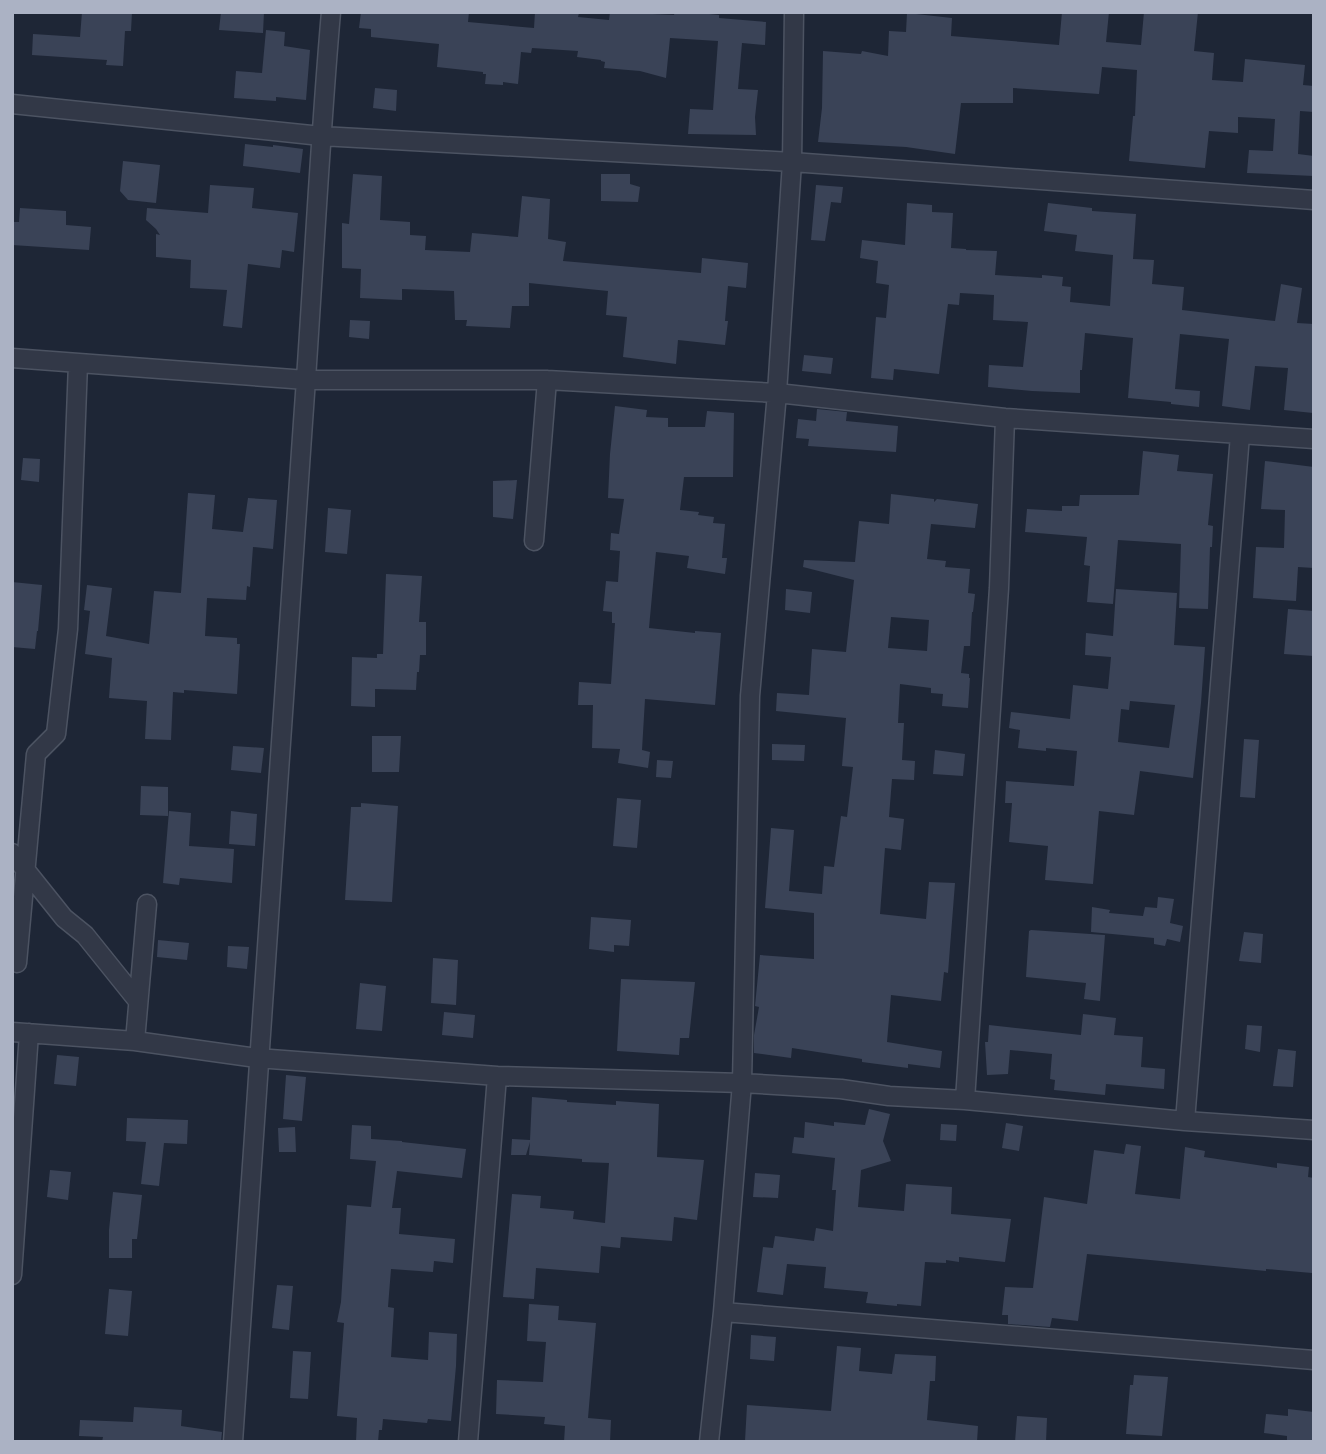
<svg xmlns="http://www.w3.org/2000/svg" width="1326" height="1454" font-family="'Public Sans',sans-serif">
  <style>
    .building { fill: #3a4357; fill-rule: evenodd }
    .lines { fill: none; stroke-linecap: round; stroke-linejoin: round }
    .minor-casing { stroke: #4c5362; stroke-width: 21 }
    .minor { stroke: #323847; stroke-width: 18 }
  </style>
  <rect width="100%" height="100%" fill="#1e2636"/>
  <path class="building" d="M82 12H132L131 31H125L123 66 106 65 107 60 32 55 33 34 80 37Z
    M221 12H264L263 33 219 30Z
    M361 12H469L468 22 534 28 535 12 579 13 578 17 609 20 610 12 674 15 675 12H690L719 15V18L766 22 765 45 742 43 738 89 758 90 755 117 756 135 688 134 690 109 713 110 718 41 670 38 666 78 640 71 604 68 605 62 601 61V60L577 57 578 51 532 48 531 53 521 52 518 84 503 82V85L485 84 486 74H483V72L437 67 439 44 371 37V29L359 28Z
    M1062 12H1109L1106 42 1141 45 1144 12H1198L1194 51 1214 53 1212 80 1243 82 1245 59 1305 65 1303 85 1314 86V112L1300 111 1298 154 1314 156V176L1247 173 1249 150 1273 151 1275 119 1238 117V133L1209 131 1205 168 1129 161 1133 116H1135L1137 70 1102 67 1099 94 1013 88V103H961L955 154 906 147 818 142 822 108 823 51 861 54 862 51 888 56 889 31 906 32 907 13 952 18 951 36 1059 45Z
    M266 30 285 32 284 46 310 50 306 100 276 97V101L234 98 236 71 262 73Z
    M375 88 397 90 396 111 373 108Z
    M245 144 273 147V145L303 149 300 173 243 166Z
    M123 161 160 165 156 203 128 200 120 191Z
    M353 174 382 176 380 220 410 222V235L426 236 425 250 470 252 472 233 518 237 522 196 550 199 548 239 566 242 563 261 701 273 702 258 748 263 746 288 728 286 725 321H728L725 345 678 340 676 364 623 357 627 317 606 315 608 291 529 283V306H512L510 328 466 326 467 320H455L454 291 402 289V300L360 298 361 269 342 268V223L349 224Z
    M601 174H630V184L640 187 638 202 601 201Z
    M210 185 254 188 252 208 298 213 294 252 282 250 280 268 248 264 242 328 223 326 227 290 190 288 191 260 156 257V234L160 235 156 229 146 220 147 208 208 213Z
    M816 185 843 187 841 203 831 202 825 241 811 240Z
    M907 203 932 205V212L953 213 951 248 966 249V250L997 251 995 275 1042 278V275L1063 277 1062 286 1071 287 1070 302 1110 306 1113 255 1075 251 1077 235 1044 231 1048 203 1092 208V211L1136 214 1133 259 1154 260 1152 284 1184 287 1182 310 1275 321 1281 284 1302 288 1297 323 1314 324 1313 413 1284 410 1288 368 1255 366 1250 410 1222 406 1229 339 1180 334 1175 389 1200 391 1199 407 1171 404V402L1128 398 1133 338 1085 333 1082 370H1080V393L1032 391 988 387 989 365 1023 367 1028 322 993 320 994 295 960 293 959 305 948 304 939 374 894 369 893 380 871 378 876 317 886 318 889 285 876 283 878 261 860 258 862 240 905 245Z
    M20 208 66 211V225L91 227 89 250 12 245V222H19Z
    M350 320 370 321 369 339 349 337Z
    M804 355 833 358 831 374 802 371Z
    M615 406 647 410 646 417 668 418V427H705L707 411 734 413 733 477H684L680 510 699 512 698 515 714 517 713 523 725 524 722 558H727L725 574 687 568 689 556 656 552 649 628 695 633V631L721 633 715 705 645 699 642 750 650 752 648 768 618 763 620 749 592 748 593 705H578L579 682 611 684 615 623H612V612L603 611 606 581 618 582 620 551 610 550 611 533 619 534 624 499 608 498 610 454Z
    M817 409 847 412 846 421 898 426 896 452 808 446 809 439 796 438 798 419 816 421Z
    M1143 451 1179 455 1177 471 1213 474 1208 525 1213 526 1212 547H1210L1208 609 1179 608 1181 544 1118 540 1113 604 1087 602 1090 566 1084 565 1087 537 1025 532 1027 509 1062 511V506H1079L1080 495H1139Z
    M23 458 40 459 39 482 21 480Z
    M1265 461 1314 467V568L1298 567 1296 601 1253 598 1256 547 1284 548 1285 510 1261 509Z
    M517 480 513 519 493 517V481Z
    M188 493 215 495 212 529 243 532 248 498 277 500 273 549 253 547 250 587 247 586 246 600 207 598 205 636 237 638V644H240L237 694 184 690V693L173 692 171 740 145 739 147 701 109 698 112 658 85 654 90 611 84 610 87 585 112 588 106 636 149 644 154 591 181 593Z
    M891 494 934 499V502L937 499 978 504 975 528 931 524 927 559 946 561 945 567 970 569 968 593 975 594 973 612H972L970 646H964L961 673 969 674V678H970L968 708 942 706 943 694 931 693V688L900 684 898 723H904L902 760 915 761 914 780 892 779 889 817 904 819 901 850 885 848 880 914 926 919 929 882 955 883 948 973 944 972 941 1001 891 995 887 1042 942 1051 940 1068 908 1064V1068L862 1062V1059L792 1048 791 1058 754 1053V1035L759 1007 755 1006 760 955 814 959V913L765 908 771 828 794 830 789 891 822 894 824 866 834 867 841 816 847 817 853 767 842 766 846 718 776 711 777 693 809 695 812 649 846 652 854 580 803 567 804 560 855 562 859 521 889 524ZM891 617 929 620 927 651 888 648Z
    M328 508 351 510 347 554 325 552Z
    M386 574 422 576 419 622H426V655H420L419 672H417L416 690 375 689V707L351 706 352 657 377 658V654H383Z
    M12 582 42 585 38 631H37L35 649 12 647Z
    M786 589 812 592 810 613 785 610Z
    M1116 589 1177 593 1174 645 1205 647 1201 703 1193 778 1140 771 1134 815 1099 811 1093 884 1045 880 1048 846 1009 842 1012 803H1005L1006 781 1074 786 1077 751 1046 748V751L1018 748 1020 730 1009 728 1011 712 1070 719 1073 685 1108 689 1111 657 1085 655 1086 633 1113 636ZM1130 701 1175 705 1169 748 1118 742 1121 709 1129 710Z
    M1288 609 1314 611V656L1284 654Z
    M372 736H401L399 772H372Z
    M1244 739 1259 740 1255 798 1240 797Z
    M772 744 805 745 804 761 772 760Z
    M233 746 264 748 261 773 231 770Z
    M935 750 965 754 963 776 933 774Z
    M657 760 673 761 671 778 656 777Z
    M141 786 168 787V816L140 815Z
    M617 798 641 800 637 848 613 846Z
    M361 803 398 806 392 902 345 900 351 807H361Z
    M169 811 191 813 189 846 234 849 232 883 180 878 179 885 163 883Z
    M231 811 257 814 255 846 229 844Z
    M1158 897 1174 899 1170 923 1183 926 1180 942 1167 939 1165 946 1154 944V938L1091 932 1092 907 1110 910 1109 913 1143 916 1145 907 1157 908Z
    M591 917 631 920 629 946 614 945V952L589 949Z
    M1031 930 1105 935 1100 1001 1084 999 1086 983 1026 977 1029 931Z
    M1244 932 1263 934 1261 963 1239 961Z
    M158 940 189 943 187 960 157 957Z
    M228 946 249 947 247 969 227 967Z
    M433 958 458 960 456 1005 431 1003Z
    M621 979 695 982 689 1038H680L679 1055 617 1051Z
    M360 983 386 986 382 1031 356 1029Z
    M444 1012 475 1015 473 1038 442 1035Z
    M1083 1014 1116 1018 1114 1035 1143 1037 1141 1067 1165 1069 1164 1089 1106 1084 1105 1095 1054 1090 1055 1080 1050 1079 1052 1054 1010 1050 1008 1074 987 1075 985 1042H988L989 1025 1081 1035Z
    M1247 1025 1262 1026 1260 1052 1245 1049Z
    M1278 1049 1296 1051 1293 1087 1273 1086Z
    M57 1055 79 1057 76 1086 54 1084Z
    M286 1075 306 1077 302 1121 283 1119Z
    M532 1097 567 1100V1102L616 1105V1101L659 1104 657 1157 704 1160 697 1220 674 1217 672 1241 621 1237 620 1248 601 1246 599 1273 536 1268 534 1299 503 1297 512 1194 541 1196 540 1208 574 1211 573 1219 605 1223 609 1163 582 1162V1159L529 1155 530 1142 526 1155H511L512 1139 530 1140Z
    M869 1109 890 1114 883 1141 891 1161 861 1170 858 1207 904 1211 906 1184 952 1187 951 1214 1011 1219 1005 1262 959 1257V1262L946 1260V1263L925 1262 921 1306 897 1304V1306L866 1303 868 1292 824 1288 826 1267 787 1264 783 1295 757 1292 763 1247 773 1248 775 1236 814 1241 816 1228 833 1231 836 1190H832L835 1158 792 1153 794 1137 804 1138 805 1122 834 1126V1122L865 1125Z
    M127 1118 188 1120 187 1144 164 1143 159 1186 141 1184 146 1142 126 1141Z
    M1006 1123 1023 1126 1019 1151 1002 1148Z
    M941 1124 957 1125 956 1141 940 1140Z
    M352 1125 371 1126V1139L402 1141V1142L466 1149 462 1178 397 1171 392 1208H401L399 1234 455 1239 453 1263 434 1261 433 1272 391 1269 388 1307 394 1308 391 1357 428 1360 429 1332 457 1334 456 1366 451 1421 428 1419 427 1423 383 1419 382 1430H379L378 1442H356L357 1418 337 1416 344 1323 337 1322 341 1302 347 1205 371 1207 376 1161 350 1159Z
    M295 1127 296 1152H279L278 1128Z
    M1126 1144 1141 1146 1135 1194 1180 1199 1185 1147 1205 1151 1204 1157 1277 1168V1163L1309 1167 1308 1177 1314 1178V1254L1312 1273 1266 1269V1271L1087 1254 1078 1321 1052 1318 1050 1327 1008 1324V1315H1002L1005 1287 1033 1288 1044 1197 1087 1204 1094 1150 1124 1154Z
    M50 1170 71 1172 68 1200 47 1197Z
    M755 1173 780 1175 778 1198 753 1197Z
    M113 1192 142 1195 137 1239H132V1258H109V1230Z
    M277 1285 293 1286 289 1330 272 1328Z
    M109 1289 132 1291 128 1336 105 1334Z
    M529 1304 559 1306 558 1320 596 1323 588 1418 611 1420 610 1442H564L565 1426 544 1424 545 1417 496 1414 497 1380 543 1382 546 1342 527 1341Z
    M751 1335 776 1337 774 1361 750 1359Z
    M837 1346 861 1348 859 1371 892 1374 895 1354 936 1356 935 1381H930L927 1420 978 1426 977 1442 745 1441 747 1405 831 1411Z
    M293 1351 311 1352 308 1399 290 1398Z
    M1134 1375 1168 1377 1162 1436 1126 1434 1130 1385H1133Z
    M134 1407 182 1410 181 1426 222 1432 221 1442H102L103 1437 79 1436 80 1420 133 1422Z
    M1288 1409 1314 1412V1442H1287V1436L1264 1433 1266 1414 1288 1416Z
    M1017 1416 1047 1418 1046 1442H1015Z"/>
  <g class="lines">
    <g class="minor-casing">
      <path id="minor" d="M12 104 321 136 792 162 1314 200
        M12 358 306 380H547L777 393 1005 418 1314 439
        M534 541 547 380
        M12 853 64 918 85 935 138 1001
        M17 963 36 754 56 734 68 629 78 363
        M12 1032 135 1041 257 1058 497 1076 742 1083 841 1089 889 1096 965 1100 1185 1121 1314 1130
        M135 1041 147 904
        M965 1100 999 588 1005 418
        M1185 1121 1240 435
        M12 1275 29 1033
        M723 1312 1314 1360
        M233 1442C255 1102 279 762 303 422 313 285 319 149 331 12
        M468 1442 497 1076
        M709 1442 723 1312 742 1083 750 696 777 393 792 162 794 12"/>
    </g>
    <use href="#minor" class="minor"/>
  </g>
  <rect width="1326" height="1454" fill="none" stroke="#abb2c4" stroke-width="28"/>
</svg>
